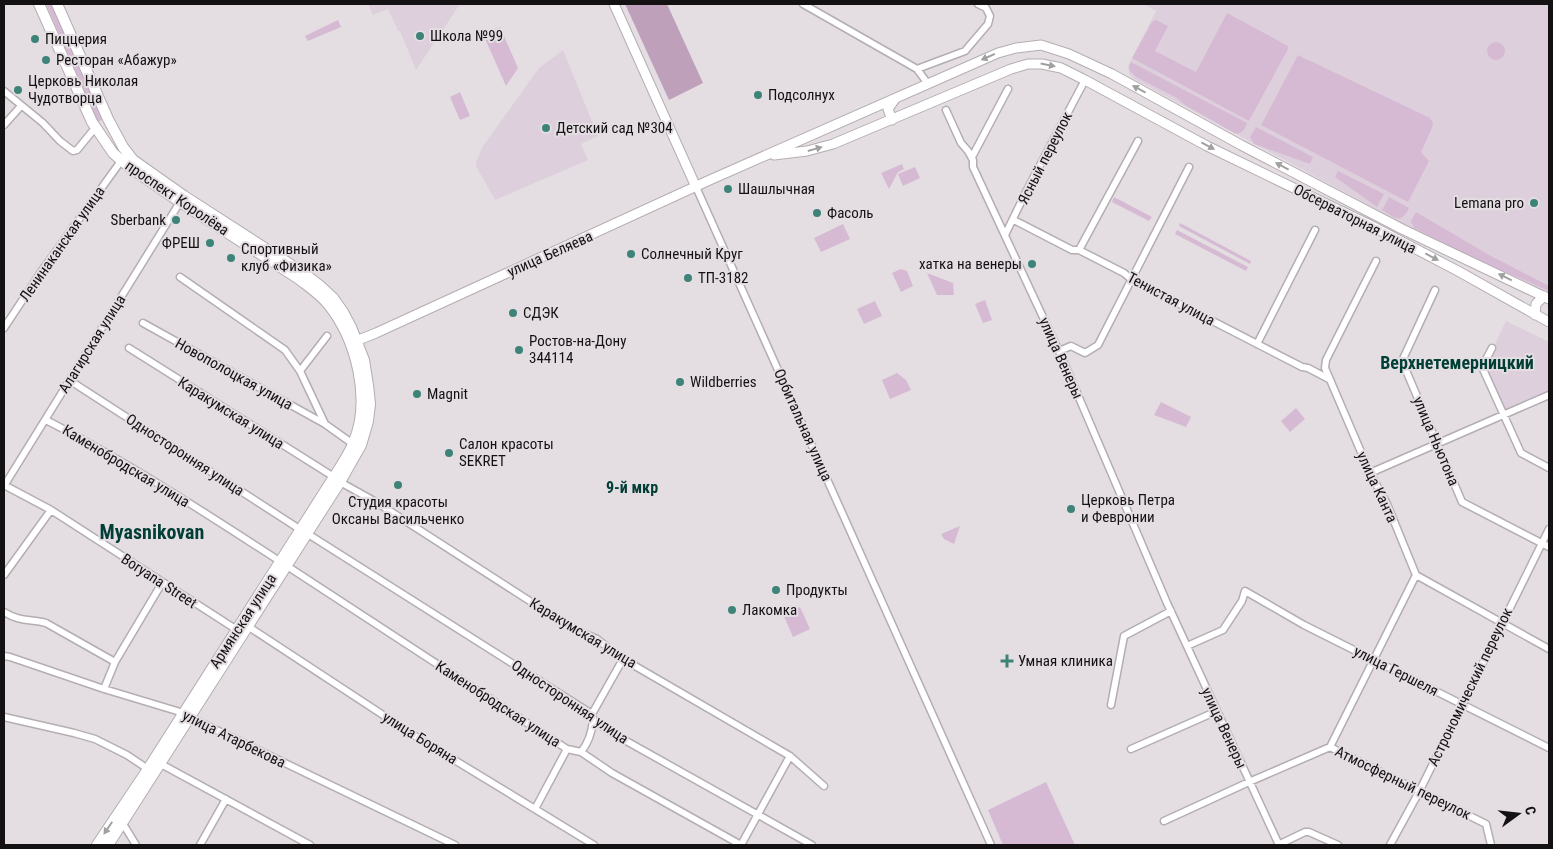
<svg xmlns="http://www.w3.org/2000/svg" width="1553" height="849" font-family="'Roboto Condensed',sans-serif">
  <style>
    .built { fill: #ddd0dc }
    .green { fill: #d6bad3 }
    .forest { fill: #bea0bb }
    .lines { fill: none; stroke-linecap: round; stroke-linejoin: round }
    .minor-casing { stroke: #b4adb3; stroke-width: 9 }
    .secondary-casing { stroke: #b4adb3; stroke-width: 11 }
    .primary-casing { stroke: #b4adb3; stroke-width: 12 }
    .minor { stroke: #fff; stroke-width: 6 }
    .secondary { stroke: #fff; stroke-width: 9 }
    .primary { stroke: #fff; stroke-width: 10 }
    .oneway { fill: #a1a0a1 }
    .poi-dot { fill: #3e8378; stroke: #e4dee3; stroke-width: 2 }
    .labels { text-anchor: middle; stroke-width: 4; stroke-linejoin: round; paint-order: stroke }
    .poi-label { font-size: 15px; fill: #141113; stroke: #e4dee3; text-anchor: start }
    .street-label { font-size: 15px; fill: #141113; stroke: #e4dee3 }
    .neighbourhood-label { font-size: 16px; font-weight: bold; fill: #003e36; stroke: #e4dee3 }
    .quarter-label { font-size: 18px; font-weight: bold; fill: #003e36; stroke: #e4dee3 }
    .district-label { font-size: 20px; font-weight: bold; fill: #003e36; stroke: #e4dee3 }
  </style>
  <rect width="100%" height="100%" fill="#e4dee3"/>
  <path class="built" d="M368 4H460L416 70 400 31H398L388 9 373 15Z
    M1144 4H1549V293L1456 252 1134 79 1129 73 1128 66 1156 11Z
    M563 50 598 136 581 144 588 160 495 200 476 166V162L483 146 539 68Z
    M1506 321 1549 342V393L1504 413 1484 367Z"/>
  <path class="green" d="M46 4H51L102 120 98 122Z
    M1227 13 1288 46V49L1249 121 1132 58 1152 22 1156 20 1168 26 1155 51 1196 72Z
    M338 20 341 27 308 41 305 36Z
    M500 27 518 68 506 86 483 34Z
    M1487 51a9 9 0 1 1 18 0a9 9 0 1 1-18 0Z
    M1298 55 1430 118 1433 123 1432 128 1421 152 1429 161 1428 163 1408 202 1261 125Z
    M1131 62 1247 123C1244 130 1243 133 1236 134L1185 105 1177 98 1136 77 1130 71 1129 66Z
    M460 92 470 116 460 120 450 97Z
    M1256 127 1313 157 1310 164 1254 144 1250 137Z
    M902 164 904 169 898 172 889 189 881 173Z
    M915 167 920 178 903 186 898 174Z
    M1338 171 1384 194 1377 207 1335 177Z
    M1114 197 1152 217 1149 221 1112 202Z
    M1389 197 1409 208C1400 225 1396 218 1382 210Z
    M1416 212 1491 256 1549 286V291L1471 257 1414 228 1411 221Z
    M1180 223 1251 261 1250 264 1179 226Z
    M843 224 850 239 821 252 814 238Z
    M1177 230 1248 267 1246 271 1175 234Z
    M901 269 907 271 913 286 901 292 892 273Z
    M927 273 953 283 954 295H937Z
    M985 300 992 320 983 323 975 304Z
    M875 301 882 316 864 324 857 309Z
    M897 373 906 380 911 390 890 399 882 380Z
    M1161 402 1191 417 1186 427 1154 415Z
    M1296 408 1305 419 1290 432 1281 421Z
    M960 526 954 544 944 539 941 534Z
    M800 607 810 629 793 637 783 614Z
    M1046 782 1075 845H1003L988 810Z"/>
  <path class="forest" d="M625 4H667L703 83 669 100Z"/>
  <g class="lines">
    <g class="minor-casing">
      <path id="minor" d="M803 4 917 69 928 84
        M917 69 965 51 988 24 990 16 986 8 978 4
        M4 91 43 123 60 141 73 151 77 150 95 128
        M946 110 961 143 968 151 973 160V167L1062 358 1167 603 1279 845
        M4 125 21 106
        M972 157 1008 89
        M696 187 991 845
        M1014 220 1072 250H1079L1124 273 1131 279 1302 367 1308 368 1329 379
        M1005 235 1027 190 1085 80
        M1079 250 1138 141
        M1376 261 1326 360 1325 368 1370 473 1387 504 1416 575 1549 649
        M180 277 285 350 300 371 325 424
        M1435 290 1402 361 1462 502 1549 547
        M143 323 325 424 353 444
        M4 328 41 272 121 161
        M1257 344 1315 230
        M129 348 334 477
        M1492 348 1482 367 1521 453 1549 468
        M1059 351 1071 346 1085 353 1098 345 1189 167
        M300 371 327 336
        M69 380 301 530
        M46 420C127 462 204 512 281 562
        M1370 473 1549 395
        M340 482 376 502 567 625 583 633 597 639 623 659 790 756 824 786
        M4 485 51 510 237 630
        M4 486 180 202
        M308 534 592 714 593 720 612 733 812 845
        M287 566 567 749 581 752 612 773 741 845
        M4 575 51 510
        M4 612C20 622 30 619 46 623L115 662
        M249 627 415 736 594 845
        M1187 646 1223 630 1242 601 1245 591 1304 625 1549 748
        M4 656 10 657 104 689 177 711 455 845
        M104 689 115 662 162 583
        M1111 705 1124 636 1171 611
        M592 714 623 659
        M4 717 74 733 95 739 127 755 148 769
        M1330 747 1416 575
        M1131 749 1217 711
        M581 752C589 742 592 733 593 720
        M161 764 310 845
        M535 809 567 749
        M1164 821 1249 782 1330 747 1486 824 1491 845
        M122 824 125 827 136 845
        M200 845 226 799
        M741 845 790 756
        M1278 845 1305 832H1309L1338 845
        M1390 845 1419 792 1549 529"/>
    </g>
    <g class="secondary-casing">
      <path id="secondary" d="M614 4 696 187
        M892 120 888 109 895 99
        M774 155 807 151 833 144 1011 69 1028 64H1042L1061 68 1085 80 1207 146 1370 225 1458 271 1549 322
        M1535 315 1536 304 1544 296
        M351 343 376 333 712 179 998 53 1016 48 1041 45 1069 54 1112 74 1241 145 1402 229 1549 299"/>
    </g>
    <g class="primary-casing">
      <path id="primary" d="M39 4 92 122 113 153 128 166 180 202 299 279C309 287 320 294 328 304 357 340 372 401 353 444 348 456 340 467 334 477L148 769 97 845
        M57 4 108 119 123 147 133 160 184 196 302 272 319 285 333 298 343 312 351 327 364 360 368 385 370 404 368 421 361 445 340 482 108 845"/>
    </g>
    <use href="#minor" class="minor"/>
    <use href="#secondary" class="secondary"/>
    <use href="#primary" class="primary"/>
  </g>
  <defs><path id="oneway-solid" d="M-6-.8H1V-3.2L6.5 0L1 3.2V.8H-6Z" transform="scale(1.25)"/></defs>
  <g class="oneway">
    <use href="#oneway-solid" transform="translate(988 57) rotate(156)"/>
    <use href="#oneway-solid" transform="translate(1048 65) rotate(11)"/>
    <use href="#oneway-solid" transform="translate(1139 89) rotate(-152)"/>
    <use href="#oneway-solid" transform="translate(1208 146) rotate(28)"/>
    <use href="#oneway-solid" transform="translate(815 149) rotate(-16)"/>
    <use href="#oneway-solid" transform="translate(1282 166) rotate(-152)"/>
    <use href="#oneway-solid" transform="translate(1432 257) rotate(28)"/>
    <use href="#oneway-solid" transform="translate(1505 277) rotate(-154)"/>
    <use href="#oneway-solid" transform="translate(108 828) rotate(124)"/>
  </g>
  <g class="poi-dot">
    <circle cx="420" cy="36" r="5"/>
    <circle cx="35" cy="39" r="5"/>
    <circle cx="46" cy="60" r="5"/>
    <circle cx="18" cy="90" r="5"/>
    <circle cx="758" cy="95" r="5"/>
    <circle cx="546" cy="128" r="5"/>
    <circle cx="728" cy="189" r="5"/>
    <circle cx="1534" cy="203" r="5"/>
    <circle cx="817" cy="213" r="5"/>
    <circle cx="176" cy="220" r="5"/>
    <circle cx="210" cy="243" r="5"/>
    <circle cx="631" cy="254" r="5"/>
    <circle cx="231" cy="258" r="5"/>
    <circle cx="1032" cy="264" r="5"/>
    <circle cx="688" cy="278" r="5"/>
    <circle cx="513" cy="313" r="5"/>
    <circle cx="519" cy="350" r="5"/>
    <circle cx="680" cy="382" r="5"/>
    <circle cx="417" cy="394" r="5"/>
    <circle cx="449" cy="453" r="5"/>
    <circle cx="398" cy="485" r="5"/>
    <circle cx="1071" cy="509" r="5"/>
    <circle cx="776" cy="590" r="5"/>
    <circle cx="732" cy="610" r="5"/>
    <path d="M1004.5 653.5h5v5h5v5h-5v5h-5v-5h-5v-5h5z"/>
  </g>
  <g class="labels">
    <g class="poi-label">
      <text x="430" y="41">Школа №99</text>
      <text x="45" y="44">Пиццерия</text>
      <text x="56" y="65">Ресторан «Абажур»</text>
      <text x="28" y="86">Церковь Николая<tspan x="28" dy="17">Чудотворца</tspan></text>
      <text x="768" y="100">Подсолнух</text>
      <text x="556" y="133">Детский сад №304</text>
      <text x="738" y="194">Шашлычная</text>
      <text x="1524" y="208" text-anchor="end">Lemana pro</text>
      <text x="827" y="218">Фасоль</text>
      <text x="166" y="225" text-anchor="end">Sberbank</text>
      <text x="200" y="248" text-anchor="end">ФРЕШ</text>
      <text x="241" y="254">Спортивный<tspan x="241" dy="17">клуб «Физика»</tspan></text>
      <text x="641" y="259">Солнечный Круг</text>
      <text x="1022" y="269" text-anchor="end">хатка на венеры</text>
      <text x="698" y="283">ТП-3182</text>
      <text x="523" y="318">СДЭК</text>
      <text x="529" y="346">Ростов-на-Дону<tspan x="529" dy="17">344114</tspan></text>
      <text x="690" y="387">Wildberries</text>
      <text x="427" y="399">Magnit</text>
      <text x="459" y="449">Салон красоты<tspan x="459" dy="17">SEKRET</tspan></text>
      <text x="1081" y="505">Церковь Петра<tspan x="1081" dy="17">и Февронии</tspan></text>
      <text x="398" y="507" text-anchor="middle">Студия красоты<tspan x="398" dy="17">Оксаны Васильченко</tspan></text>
      <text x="786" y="595">Продукты</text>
      <text x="742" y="615">Лакомка</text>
      <text x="1018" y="666">Умная клиника</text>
    </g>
    <g class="street-label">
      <text transform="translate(1045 158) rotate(-63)" y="5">Ясный переулок</text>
      <text transform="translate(177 198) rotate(34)" y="5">проспект Королёва</text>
      <text transform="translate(1355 219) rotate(27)" y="5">Обсерваторная улица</text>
      <text transform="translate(62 244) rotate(-55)" y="5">Ленинаканская улица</text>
      <text transform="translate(550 254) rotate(-24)" y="5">улица Беляева</text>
      <text transform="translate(1171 299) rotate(28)" y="5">Тенистая улица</text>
      <text transform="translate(92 344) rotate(-58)" y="5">Алагирская улица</text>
      <text transform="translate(1061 358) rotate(66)" y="5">улица Венеры</text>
      <text transform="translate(234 374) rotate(29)" y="5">Новополоцкая улица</text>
      <text transform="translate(231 413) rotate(32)" y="5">Каракумская улица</text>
      <text transform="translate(803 425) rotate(66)" y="5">Орбитальная улица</text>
      <text transform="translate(1436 441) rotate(67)" y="5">улица Ньютона</text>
      <text transform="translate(185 455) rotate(33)" y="5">Односторонняя улица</text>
      <text transform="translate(126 466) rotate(31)" y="5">Каменобродская улица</text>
      <text transform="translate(1377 487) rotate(65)" y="5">улица Канта</text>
      <text transform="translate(159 581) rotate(33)" y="5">Boryana Street</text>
      <text transform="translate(243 621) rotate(-57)" y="5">Армянская улица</text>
      <text transform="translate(583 633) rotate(31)" y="5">Каракумская улица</text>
      <text transform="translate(1396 671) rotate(27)" y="5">улица Гершеля</text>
      <text transform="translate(1470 687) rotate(-64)" y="5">Астрономический переулок</text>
      <text transform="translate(570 702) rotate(34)" y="5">Односторонняя улица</text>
      <text transform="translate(498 704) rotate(33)" y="5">Каменобродская улица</text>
      <text transform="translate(1224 728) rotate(65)" y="5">улица Венеры</text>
      <text transform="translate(420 738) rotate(32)" y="5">улица Боряна</text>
      <text transform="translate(234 739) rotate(26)" y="5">улица Атарбекова</text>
      <text transform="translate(1403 783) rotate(26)" y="5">Атмосферный переулок</text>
    </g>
    <g class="neighbourhood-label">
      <text x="632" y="493">9-й мкр</text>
    </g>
    <g class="quarter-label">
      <text x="1457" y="369">Верхнетемерницкий</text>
    </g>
    <g class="district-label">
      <text x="152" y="539">Myasnikovan</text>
    </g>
  </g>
  <rect width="1553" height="849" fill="none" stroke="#141113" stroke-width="10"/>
  <g transform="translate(1518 814) rotate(75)" stroke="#e4dee3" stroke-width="4" paint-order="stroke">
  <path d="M0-4L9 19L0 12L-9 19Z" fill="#141113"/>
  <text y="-8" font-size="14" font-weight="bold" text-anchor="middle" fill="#141113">С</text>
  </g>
</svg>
